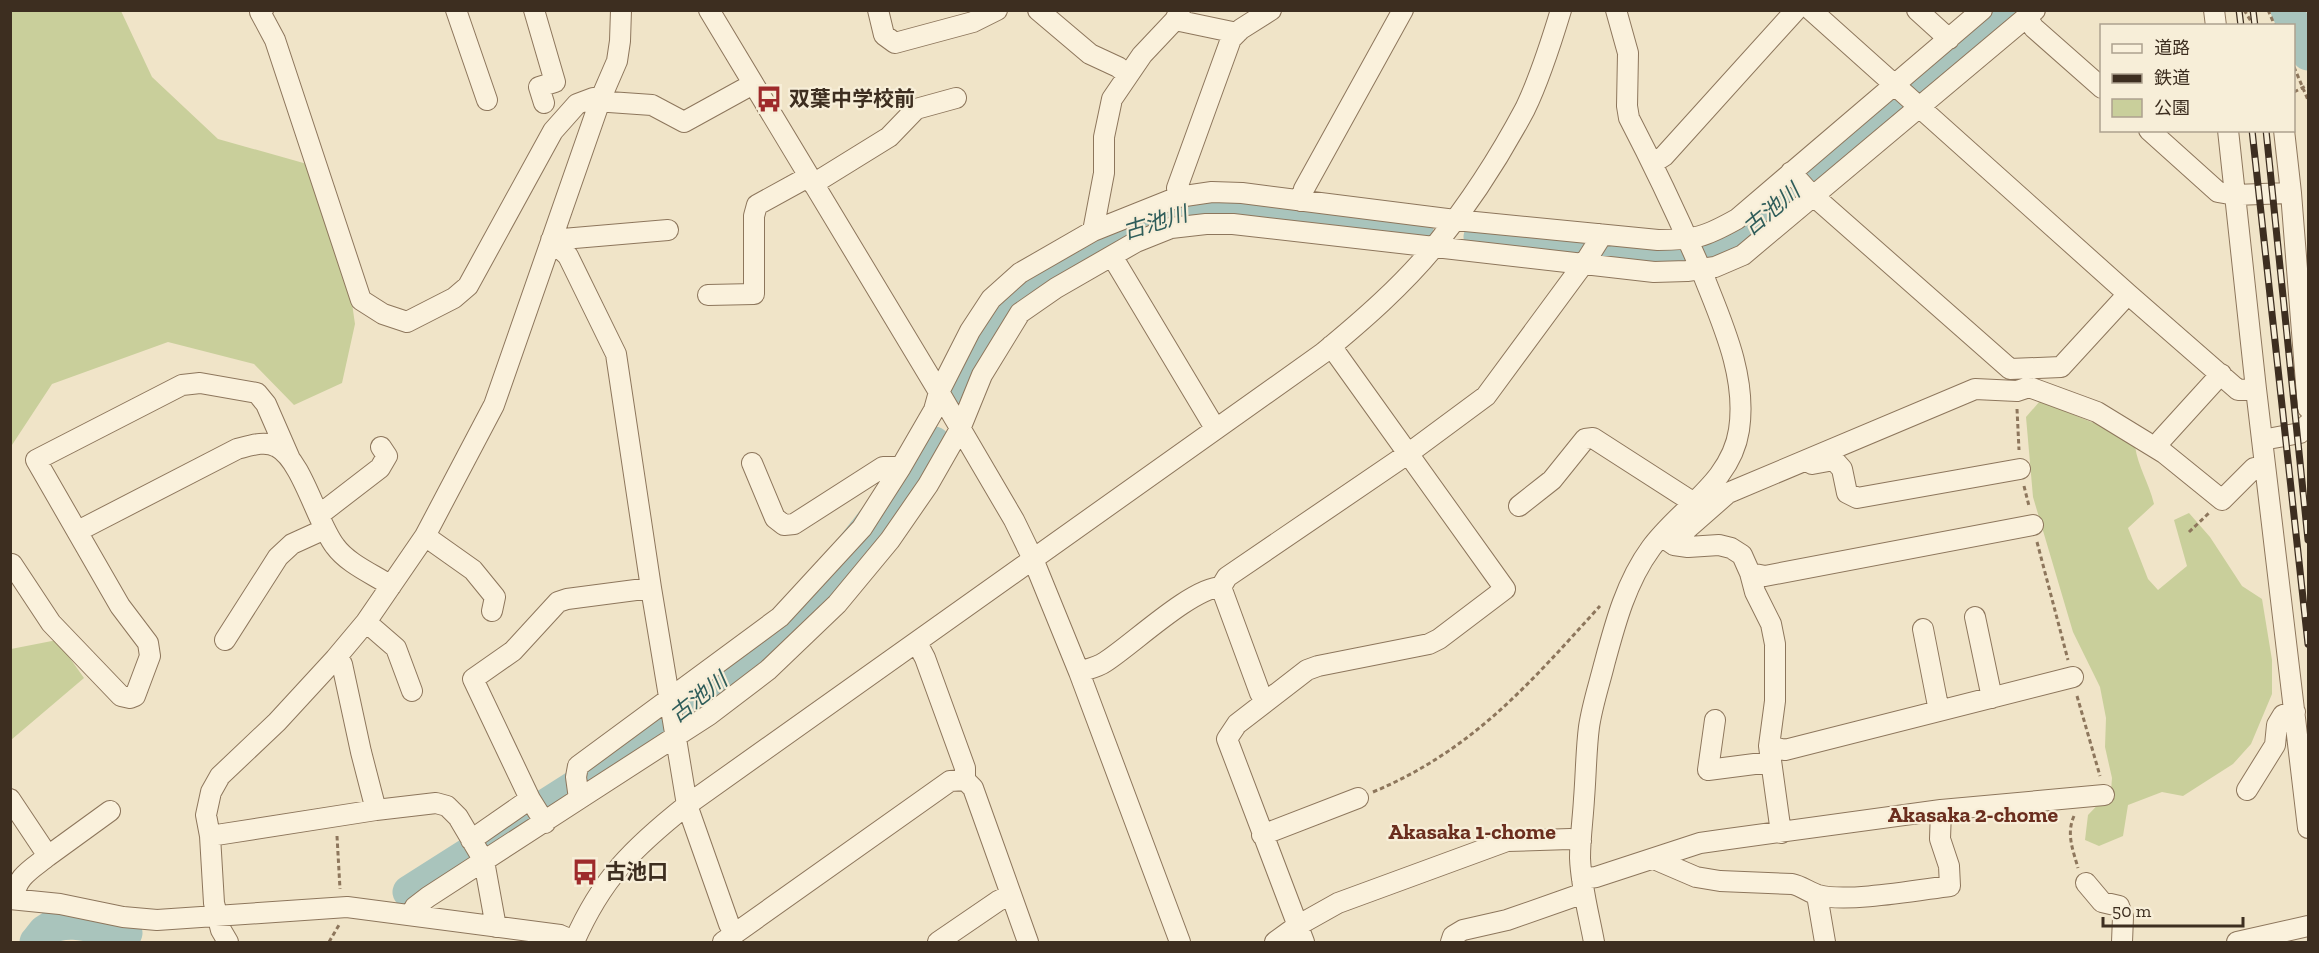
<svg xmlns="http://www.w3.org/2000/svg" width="2319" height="953" font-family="'Zilla Slab','Noto Sans JP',serif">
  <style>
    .green { fill: #c9cf9b }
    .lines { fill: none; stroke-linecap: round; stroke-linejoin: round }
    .river { stroke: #a9c4bc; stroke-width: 33 }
    .minor-casing { stroke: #8d765c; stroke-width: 22 }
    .path { stroke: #8d765c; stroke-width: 3; stroke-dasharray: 4.5 3; stroke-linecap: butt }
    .minor { stroke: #faf1dc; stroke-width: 20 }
    .rail-casing { stroke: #3d2e20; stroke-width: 7 }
    .rail { stroke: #f7eed8; stroke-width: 4.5; stroke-dasharray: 14; stroke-linecap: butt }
    .labels { text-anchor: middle; stroke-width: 4.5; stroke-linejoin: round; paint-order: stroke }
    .poi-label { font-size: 21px; font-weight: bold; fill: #3d2e20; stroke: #f7eed8; text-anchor: start }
    .water-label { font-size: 22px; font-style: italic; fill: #2f5d5a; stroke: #f7eed8 }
    .neighbourhood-label { font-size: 22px; font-weight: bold; fill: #6b2e1e; stroke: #f7eed8 }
  </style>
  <rect width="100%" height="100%" fill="#f0e4c8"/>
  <path class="green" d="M11 11H121L152 77 218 139 307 164 335 186 355 324 342 383 294 405 254 364 168 342 52 384 12 445 11 511Z
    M2040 401 2106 428 2135 446C2138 467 2149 483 2154 504L2128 528 2148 579 2158 590 2187 566 2174 520 2189 513 2210 537 2242 586 2262 599 2272 660V694L2251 744 2233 764 2183 796 2162 792 2128 805 2123 836 2099 846 2085 840 2088 815 2111 791 2112 778 2105 747 2106 718 2100 687 2073 632 2033 497 2026 417Z
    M57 640 84 678 11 740V649Z"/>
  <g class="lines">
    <path class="river" d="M2287 10 2308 54
      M1480 237 1667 259 1691 257 1729 244 1883 118 2007 10
      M963 387 986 335 1039 277 1110 236 1171 213 1213 207 1417 230
      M409 892 617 760 760 648 814 596 934 443
      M36 942C39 939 42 934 45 931 67 914 102 930 126 933"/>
    <g class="minor-casing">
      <path id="minor" d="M263 10 260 12 275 40 361 300 383 314 407 322 454 298 468 286 553 131 577 104 593 98H601L609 102 652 105 684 122 753 84
        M456 10 487 100
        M534 10 555 82 539 87 544 103
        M709 10 939 392 1014 520 1033 559 1079 672 1180 942
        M878 10 884 35 895 43 973 22 997 10
        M1038 10 1090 54 1118 67 1127 74
        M1811 10 2128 294 2238 390 2256 389
        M1917 10 1949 39
        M2214 10 2216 26
        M2027 18 2034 28 2102 88
        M1175 20 1237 33
        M2149 130 2218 192 2235 195 2291 193
        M2228 130 2256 389 2308 828
        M2284 130 2291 193 2308 408
        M1653 163 1664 156 1796 10
        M1791 172 1809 192 2010 369 2061 367 2128 294
        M813 184 889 137 916 109 956 98
        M1178 197 1177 188 1231 39 1241 29 1271 10
        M1301 201 1304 189 1403 10
        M1093 231 1104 173V137L1112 99 1142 55 1175 20 1180 10
        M551 240 568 256 616 354 651 588 687 805 729 924 735 934
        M551 240 668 230
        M1112 256 1215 428
        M708 295 754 294V216L757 205 808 177
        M2161 440 2221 374
        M2262 440 2300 433 2308 424
        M752 463 775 518 784 525 794 524 883 467H901
        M1812 464 1834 460 1842 469 1847 493 1857 498 2020 469
        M1519 506 1552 480 1585 439 1593 438 1694 503
        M319 515 380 468 387 456 381 447
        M78 531 237 449C249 446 265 440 277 447 302 460 317 523 335 546 348 564 373 574 391 586
        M425 536 473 570 495 597 492 611
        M1661 536 1674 545 1687 529 1728 493 1975 389 2017 391 2029 387 2097 412 2164 453 2222 500 2254 468 2265 467
        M1674 545 1688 547 1719 545 1731 548 1742 555 1750 573 1755 592 1771 624 1775 644V701L1769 746 1781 833
        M12 564 51 623 121 696 130 698 135 696 150 656 148 643 120 606 36 460 182 385 200 383 257 393 266 404 290 459
        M1750 573 1765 576 2033 525
        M1975 617 1992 698
        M366 622 396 648 412 691
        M1923 629 1939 711
        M225 640 278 557 292 544 325 529
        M917 643 925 658 965 768V780L973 788 1028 942
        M335 659 342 664 361 752 376 810
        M1079 672C1088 669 1098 667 1105 662 1132 645 1191 588 1221 587
        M1265 702 1260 693 1221 587 1227 577 1409 453 1486 396 1587 259 1599 240V234
        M1715 720 1708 770 1770 762
        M1769 746 1785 750 2073 677
        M2247 790 2275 745 2277 725 2283 715 2295 712
        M10 799 48 856 110 811
        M579 799 709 715 768 670 837 604 890 540 928 485 960 429 982 375 1020 313 1056 288 1136 242 1171 228 1206 224H1233L1654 272 1687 271 1715 267 1743 255 2035 10
        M545 823 530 799 473 679 513 651 558 602 567 599 651 588
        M1262 835 1358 798
        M210 836 376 810 436 803 447 806 458 817 484 861 496 927
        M471 840 530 799
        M1654 859 1696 877 1720 881 1792 884C1802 886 1808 892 1818 895 1847 903 1918 890 1950 886L1949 866 1940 839 1941 810
        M1582 879 1596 877 1700 843 1721 840 1941 810 2104 795
        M2086 883 2102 902 2119 906 2123 917 2122 942
        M1817 895 1825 942
        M10 899 60 904 123 917 157 920 347 907 560 935 574 941
        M14 899C15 877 32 869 48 856
        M411 915 415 907 428 897 579 799 576 777 578 766 780 617 862 528 901 467 934 410 939 392 970 331 991 299 1020 273 1093 231 1178 197 1212 192 1242 193 1455 220 1658 240C1695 240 1705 237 1737 219L1982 10
        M228 942 221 930 214 903 210 836 206 815 211 792 220 776 277 722 335 659 366 622 425 536 494 405 601 98 617 61 620 41 621 10
        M574 942C602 878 633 848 687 805L1323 353C1363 320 1402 286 1435 246 1469 204 1500 156 1525 109 1540 78 1551 43 1561 10
        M723 942 950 781 965 780
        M938 942 998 901 1010 895
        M1275 942 1297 926 1338 903 1507 841 1570 839 1581 841
        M1304 942 1227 739 1237 724 1307 670 1318 666 1429 644 1439 639 1505 589 1331 346
        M1451 942 1453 936 1463 930 1507 920 1584 893
        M1594 942C1589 915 1581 886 1580 858 1580 838 1583 818 1584 799 1586 775 1586 750 1589 727 1592 706 1599 685 1604 665 1615 624 1626 582 1651 548 1680 508 1731 483 1739 430 1747 377 1723 325 1704 277 1681 223 1656 170 1629 118L1627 106 1628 53 1616 10
        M2237 942 2308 926"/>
    </g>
    <path class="path" d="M2244 10 2254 26
      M2268 10 2275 26
      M2294 67 2308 100
      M2294 92 2308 85
      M2017 409 2019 450
      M2024 486 2029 506
      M2189 532 2210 512
      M2037 542 2068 660
      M2077 696 2100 776
      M1373 792C1473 750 1529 684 1600 606
      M2074 816C2066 834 2073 850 2078 868
      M337 836 340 889
      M329 942 339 925"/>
    <use href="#minor" class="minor"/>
    <g class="rail-casing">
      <path id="rail" d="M2239 10 2241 26
        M2253 10 2255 26
        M2252 130 2308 644
        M2266 130 2308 540"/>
    </g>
    <use href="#rail" class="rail"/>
  </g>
  <defs>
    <g id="bus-bare" transform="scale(2.07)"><path d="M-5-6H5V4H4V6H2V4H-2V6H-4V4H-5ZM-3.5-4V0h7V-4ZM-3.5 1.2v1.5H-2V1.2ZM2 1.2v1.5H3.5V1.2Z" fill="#9e2a2b" stroke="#f7eed8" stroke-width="2.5" paint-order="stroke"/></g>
  </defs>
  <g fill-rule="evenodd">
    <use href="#bus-bare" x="769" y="99"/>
    <use href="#bus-bare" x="585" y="872"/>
  </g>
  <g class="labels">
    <g class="poi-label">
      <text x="789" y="106">双葉中学校前</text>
      <text x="605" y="879">古池口</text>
    </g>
    <g class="water-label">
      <text transform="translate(1771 209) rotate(-40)" y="8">古池川</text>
      <text transform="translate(1155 222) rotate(-17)" y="8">古池川</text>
      <text transform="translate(698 697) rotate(-38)" y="8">古池川</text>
    </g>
    <g class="neighbourhood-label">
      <text x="1973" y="822">Akasaka 2-chome</text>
      <text x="1472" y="839">Akasaka 1-chome</text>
    </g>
  </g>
  <rect width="2319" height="953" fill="none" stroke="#3d2e20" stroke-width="24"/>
  <rect x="2100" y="24" width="195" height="108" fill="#f7eed8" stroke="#ada18e" stroke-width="1.5"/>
  <rect x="2112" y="44" width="30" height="9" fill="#faf1dc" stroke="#ada18e" stroke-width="1.5"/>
  <text x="2154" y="54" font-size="18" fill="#3d2e20">道路</text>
  <rect x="2112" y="74" width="30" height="9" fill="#3d2e20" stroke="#ada18e" stroke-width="1.5"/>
  <text x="2154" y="84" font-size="18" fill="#3d2e20">鉄道</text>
  <rect x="2112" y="99" width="30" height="18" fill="#c9cf9b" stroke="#ada18e" stroke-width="1.5"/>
  <text x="2154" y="114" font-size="18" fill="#3d2e20">公園</text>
  <path d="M2103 917v9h140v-9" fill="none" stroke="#3d2e20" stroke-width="3"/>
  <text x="2112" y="917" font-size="18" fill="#3d2e20" stroke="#f7eed8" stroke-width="4.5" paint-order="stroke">50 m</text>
</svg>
